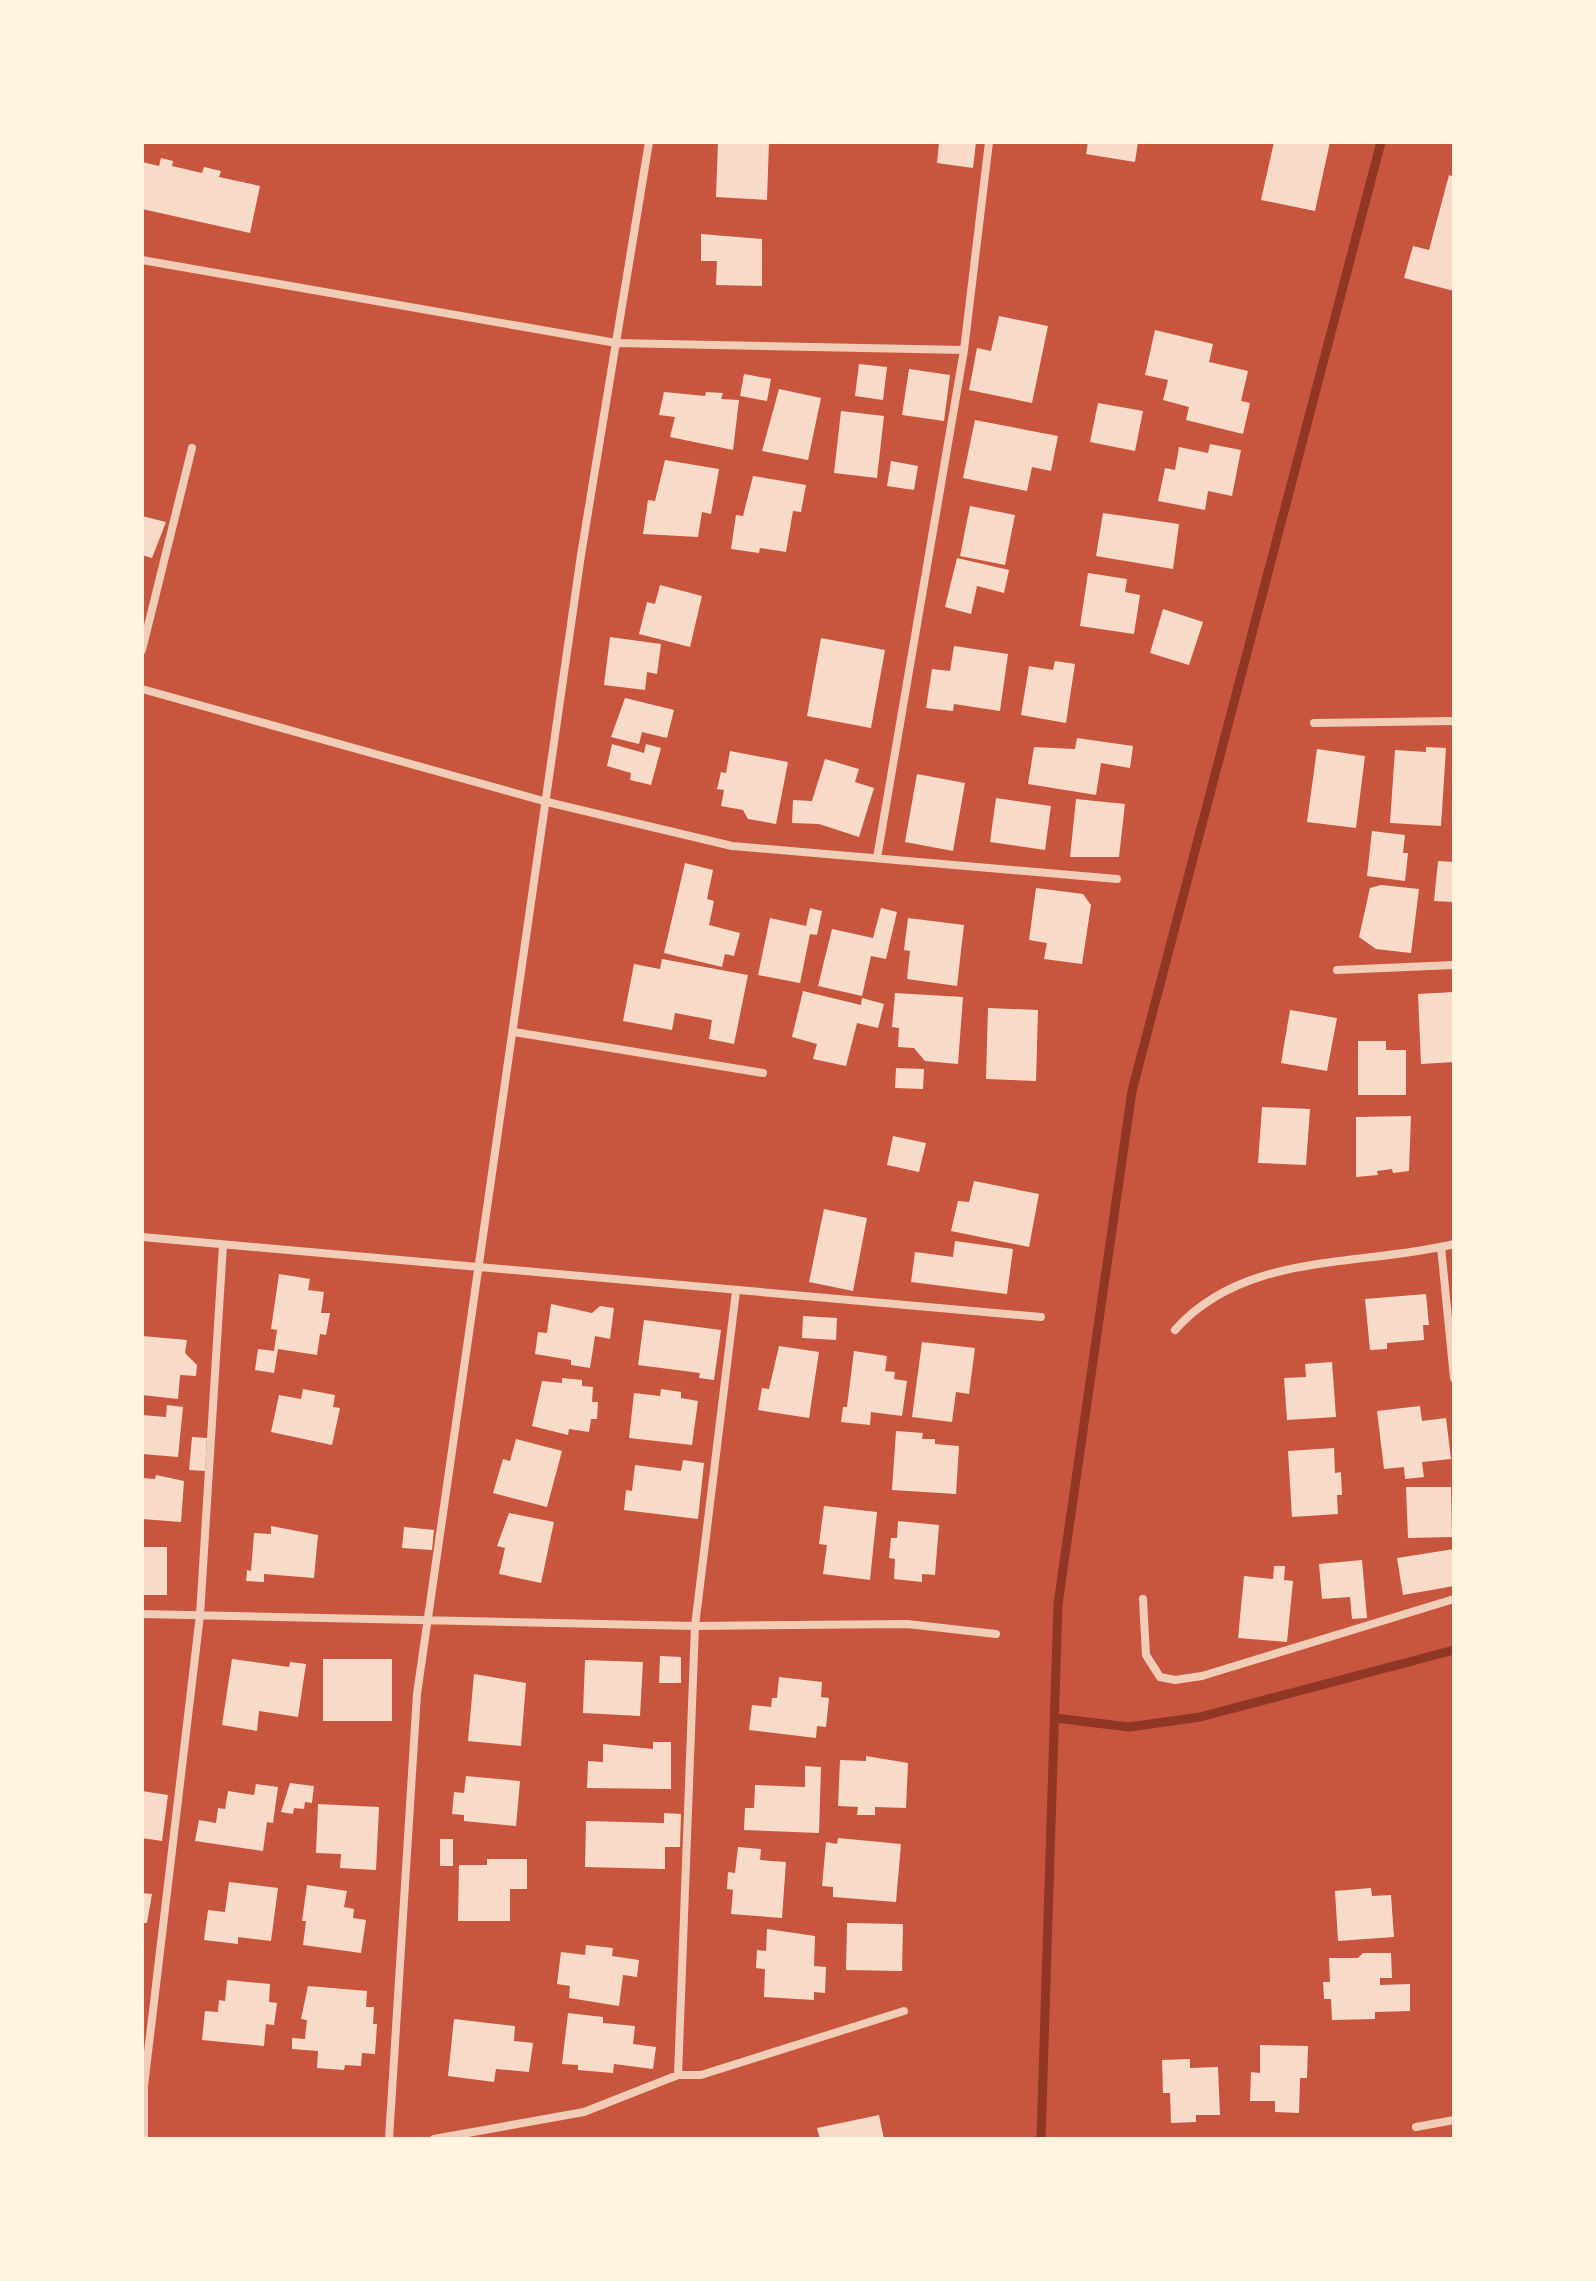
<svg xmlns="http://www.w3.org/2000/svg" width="1596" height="2281" font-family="'Noto Sans',sans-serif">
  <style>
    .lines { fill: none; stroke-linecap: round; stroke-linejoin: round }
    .stream { stroke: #8f3625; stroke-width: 9 }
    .building { fill: #f7dbc8 }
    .minor { stroke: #f1ccb7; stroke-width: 8 }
  </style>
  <rect width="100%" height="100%" fill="#c8553d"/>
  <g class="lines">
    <path class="stream" d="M1055 1718 1129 1727 1200 1717 1454 1650
      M1041 2139 1058 1604 1132 1091 1381 142"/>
  </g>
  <path class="building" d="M718 142H769L767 200 716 197Z
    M939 142H976L973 168 937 163Z
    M1088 142H1138L1135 162 1086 154Z
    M1274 142H1330L1315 211 1261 200Z
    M161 158 173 161 172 166 202 173 204 167 221 171 219 177 260 186 250 233 142 209V162L159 166Z
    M1449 175 1454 177V291L1404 278 1413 246 1429 250Z
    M701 234 762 239V286L716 285 717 261H701Z
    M999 316 1048 326 1032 403 969 390 977 348 991 351Z
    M1155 330 1213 344 1209 362 1248 371 1241 401 1250 403 1243 434 1186 420 1189 407 1163 400 1168 380 1145 375Z
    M859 364 887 367 883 400 855 396Z
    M909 369 950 375 944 421 902 415Z
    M744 374 771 379 767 401 740 396Z
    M779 389 821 398 808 460 762 451Z
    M664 392 705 396 706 392 723 393 721 399 739 400 733 450 670 437 675 417 659 415Z
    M1098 403 1143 411 1135 451 1090 442Z
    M841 411 884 416 877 478 834 473Z
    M975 420 1058 436 1051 471 1032 467 1027 491 963 478Z
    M1210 444 1241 450 1232 496 1208 491 1205 510 1158 501 1165 468 1175 470 1179 447 1208 453Z
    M665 460 719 469 711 514 702 512 698 537 643 534 648 500 655 501Z
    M891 461 918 466 914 490 887 486Z
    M753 476 806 485 801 512 793 511 786 552 760 548 759 553 731 549 736 515 743 516Z
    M970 506 1015 515 1005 565 960 556Z
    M1103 513 1179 524 1173 569 1096 556Z
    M142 516 166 522 152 558 142 555Z
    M957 558 1009 570 1004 593 977 586 971 614 945 607Z
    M1088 573 1127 579 1125 592 1140 595 1134 634 1080 626Z
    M660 585 702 596 690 647 639 634 647 602 655 604Z
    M1163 609 1203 622 1189 665 1150 653Z
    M610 637 661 644 657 674 647 672 645 690 604 685Z
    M821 638 885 650 871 728 807 716Z
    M954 646 1008 654 1000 711 954 704 953 711 926 708 932 669 950 671Z
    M1055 661 1075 664 1066 723 1021 715 1029 666 1053 670Z
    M625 698 674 710 667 738 642 732 639 744 611 737Z
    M1077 738 1133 746 1130 768 1101 763 1096 795 1028 784 1034 747 1075 749Z
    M612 744 644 753 646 744 661 748 651 785 630 780 631 773 607 766Z
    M1426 747 1446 748 1441 826 1390 823 1395 750 1426 752Z
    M1317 749 1365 756 1356 828 1307 822Z
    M730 751 788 762 776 824 748 819 743 810 721 806 724 790 717 789 721 772 726 773Z
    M825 759 859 769 855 782 874 788 859 837 819 824 792 823 793 800 812 801Z
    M917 774 965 783 953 851 905 842Z
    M996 798 1051 806 1045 850 990 842Z
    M1076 799 1125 804 1119 857H1070Z
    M1372 831 1405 835 1403 853H1408L1405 881 1367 876Z
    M1438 861 1454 862V902L1434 901Z
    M685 863 713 870 707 899 714 901 709 925 740 933 734 956 725 954 722 967 664 953Z
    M1381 885 1419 889 1411 953 1376 949 1359 937 1370 888Z
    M1036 888 1083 894 1091 905 1082 964 1044 959 1047 943 1029 940Z
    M810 908 822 911 817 935 810 934 800 983 758 975 770 918 806 926Z
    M881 908 897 912 886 959 871 956 862 996 818 986 832 929 873 938Z
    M908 918 964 925 957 986 907 979 910 951 904 950Z
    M662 959 748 975 734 1044 709 1039 712 1020 675 1013 672 1030 623 1021 634 964 660 969Z
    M803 991 861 1005 862 998 884 1004 878 1028 857 1023 846 1066 813 1059 817 1044 792 1037Z
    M1454 992V1062L1421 1064 1418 994Z
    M895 993 963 997 958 1064 925 1061 914 1048 898 1047 899 1028 892 1027Z
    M988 1008 1038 1010 1036 1081 986 1079Z
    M1290 1010 1337 1018 1327 1071 1281 1063Z
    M1358 1041H1386V1050H1406V1095H1358Z
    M896 1068 924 1069 923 1089 895 1088Z
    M1262 1107 1310 1109 1306 1165 1258 1163Z
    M1411 1116 1409 1171 1393 1173 1392 1169 1377 1171 1378 1175 1356 1177V1117Z
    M893 1136 926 1143 919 1172 887 1165Z
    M974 1181 1039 1194 1029 1247 951 1231 958 1201 969 1202Z
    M824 1209 867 1218 853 1291 809 1282Z
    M955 1241 1013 1249 1007 1294 911 1282 915 1252 953 1257Z
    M279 1274 310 1279 308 1290 324 1292 321 1313H330L326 1335 320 1334 317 1355 278 1349 274 1373 255 1370 258 1349 274 1351 277 1330 271 1329Z
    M1426 1294 1429 1325H1423L1424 1340 1387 1343V1349L1370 1350 1365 1299Z
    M551 1304 592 1313 600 1306 614 1308 610 1339 595 1336 590 1368 571 1365V1360L535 1354 538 1332 547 1333Z
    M803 1316 837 1318 836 1340 802 1338Z
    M644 1320 721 1330 714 1380 699 1378 700 1373 638 1365Z
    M142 1336 187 1340 185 1353 197 1365 196 1376 180 1375 178 1399 142 1395Z
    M922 1342 975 1348 969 1394 956 1392 952 1422 912 1417Z
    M779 1346 819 1352 809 1418 758 1410 762 1388 769 1389Z
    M854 1351 887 1356 885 1371 895 1372 894 1379 907 1381 902 1416 871 1412 870 1425 841 1422 843 1407H847Z
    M1332 1362 1336 1417 1287 1420 1284 1378 1306 1377 1305 1364Z
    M562 1378 582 1380V1386L593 1387 592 1402H598L597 1419H591L589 1432 569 1429 568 1435 532 1426 542 1381 562 1383Z
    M303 1389 335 1395 333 1407 340 1408 332 1445 271 1432 279 1395 301 1399Z
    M661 1389 681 1392V1398L698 1401 692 1445 629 1438 634 1393 660 1396Z
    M167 1405 183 1407 178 1457 142 1454V1415L166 1417Z
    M1420 1406 1422 1421 1446 1418 1451 1459 1422 1462 1424 1477 1405 1479 1404 1467 1384 1469 1377 1411Z
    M896 1431 923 1433 922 1439H935V1444L959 1446 956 1494 892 1490Z
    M192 1437 207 1438 205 1471 189 1470Z
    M516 1439 562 1451 547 1507 493 1493 503 1459 510 1461Z
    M1334 1448 1335 1473 1341 1472 1342 1495H1337L1338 1514 1292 1517 1288 1451Z
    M683 1460 704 1463 698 1519 624 1510 626 1490 632 1491 635 1465 681 1471Z
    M156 1475 184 1481 181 1522 142 1519V1478L155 1479Z
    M1406 1487H1451L1452 1537 1408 1538Z
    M824 1506 877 1512 870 1580 823 1574 827 1545 819 1544Z
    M509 1513 554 1522 541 1583 499 1574 505 1548 497 1546Z
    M898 1521 939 1525 935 1575 922 1574V1582L894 1579 895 1559 889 1558 891 1538H897Z
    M271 1526 318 1535 314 1578 264 1574V1582L246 1581 247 1570 251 1571 254 1533 271 1534Z
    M404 1527 434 1530 432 1550 402 1548Z
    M142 1547H167V1595H142Z
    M1454 1549V1586L1403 1595 1397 1558Z
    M1362 1560 1367 1618 1352 1619 1350 1597 1322 1599 1319 1564Z
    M1274 1566H1285L1284 1580 1293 1581 1287 1642 1238 1638 1244 1576 1273 1579Z
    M660 1656 681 1657V1683H659Z
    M232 1659 289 1667 290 1662 306 1664 298 1717 259 1711 257 1731 222 1725Z
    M323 1659H392V1721H323Z
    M585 1660 643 1662 640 1716 583 1713Z
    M474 1674 526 1683 521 1746 468 1741Z
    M779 1677 822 1682 821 1697 829 1698 826 1727 817 1726 816 1738 749 1730 752 1705 771 1707 772 1698H777Z
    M653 1742H671V1789L587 1788 588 1761 603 1762V1744L653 1749Z
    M866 1756 908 1763 906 1808 875 1807V1815H857L858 1807 838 1806 840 1760 866 1761Z
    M805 1766 821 1767 819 1833 744 1830 745 1808H754L755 1785 805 1787Z
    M466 1776 520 1781 516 1826 464 1821V1815L452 1814 454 1792 464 1793Z
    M290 1783 314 1786 312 1803 305 1802 304 1809 294 1808 293 1814 281 1812Z
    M256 1784 278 1787 273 1823 267 1822 263 1851 195 1841 199 1820 216 1823 218 1808 225 1809 228 1791 254 1795Z
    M142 1791 168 1795 162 1841 142 1838Z
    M318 1804 379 1807 376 1870 340 1868 341 1854 316 1853Z
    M664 1813 681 1814 680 1847H665V1869L585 1867 586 1821 664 1823Z
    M838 1838 901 1844 896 1902 833 1897V1887L822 1886 826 1842 837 1844Z
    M440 1839H453V1866H440Z
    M738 1847 761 1849 760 1860 786 1862 782 1918 731 1914 733 1890 727 1889 728 1872 735 1873Z
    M487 1859H527V1889H510V1921H458L459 1865H487Z
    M229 1882 278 1888 271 1941 238 1937V1944L204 1940 208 1910 225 1912Z
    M307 1885 347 1891 344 1907 354 1909 353 1918 366 1920 361 1953 303 1945 306 1921H302Z
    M1371 1888 1372 1896 1391 1895 1394 1937 1338 1941 1335 1891Z
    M142 1893 152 1894 147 1923H142Z
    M847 1923 903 1924 902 1971 846 1970Z
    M767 1929 815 1936 814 1966 826 1967 825 1993 814 1992V2000L764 1997 765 1969 756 1968 757 1950 766 1951Z
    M586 1945 613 1948 612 1956 639 1960 637 1977 623 1975 619 2006 569 1998 570 1986 557 1984 561 1952 585 1955Z
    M1363 1953H1391L1392 1978H1380V1985L1410 1984V2011L1375 2012V2019L1332 2020 1331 1999H1324L1323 1982H1330L1329 1958H1358Z
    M227 1980 270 1984 269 2002 277 2003 274 2025 266 2024 264 2046 202 2040 205 2011 218 2012 219 2000 225 2001Z
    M308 1986 367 1991 366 2007H374L373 2024H377L375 2054 362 2053 361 2066 345 2065 344 2070 317 2068 318 2051 292 2049V2038L305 2039 307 2020 301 2019Z
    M568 2013 603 2017V2023L635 2026 633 2044 656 2047 653 2069 614 2064 613 2073 578 2070V2065L562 2064Z
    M454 2019 515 2026 514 2041 533 2043 529 2072 496 2069 494 2082 448 2076Z
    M1260 2045 1308 2046 1307 2078H1300L1299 2113 1275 2112V2101H1250L1251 2072 1260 2073Z
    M1190 2059V2068L1218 2067 1220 2115H1196V2122L1171 2123 1170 2093H1163L1162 2060Z
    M879 2115 884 2139H820L817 2128Z"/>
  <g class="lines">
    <path class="minor" d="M142 260 616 343 964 350
      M142 650 192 448
      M142 689 547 802 732 846 1117 879
      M1314 723 1454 721
      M877 858 964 350 989 142
      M1337 970 1454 965
      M514 1032 763 1073
      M142 1237 1041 1317
      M1441 1247 1454 1378
      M1175 1330C1245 1251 1361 1267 1454 1244
      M1143 1599 1146 1655 1160 1677 1175 1680 1202 1676 1454 1599
      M142 1614 695 1626 907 1624 996 1634
      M678 2075 695 1626 736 1291
      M1416 2127 1454 2120
      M144 2139V2086L200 1615 223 1245
      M389 2139 417 1694 581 555 649 142
      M434 2139 584 2112 678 2075H701L904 2011"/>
  </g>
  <rect width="1596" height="2281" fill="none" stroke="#fff3e0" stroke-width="288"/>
</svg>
